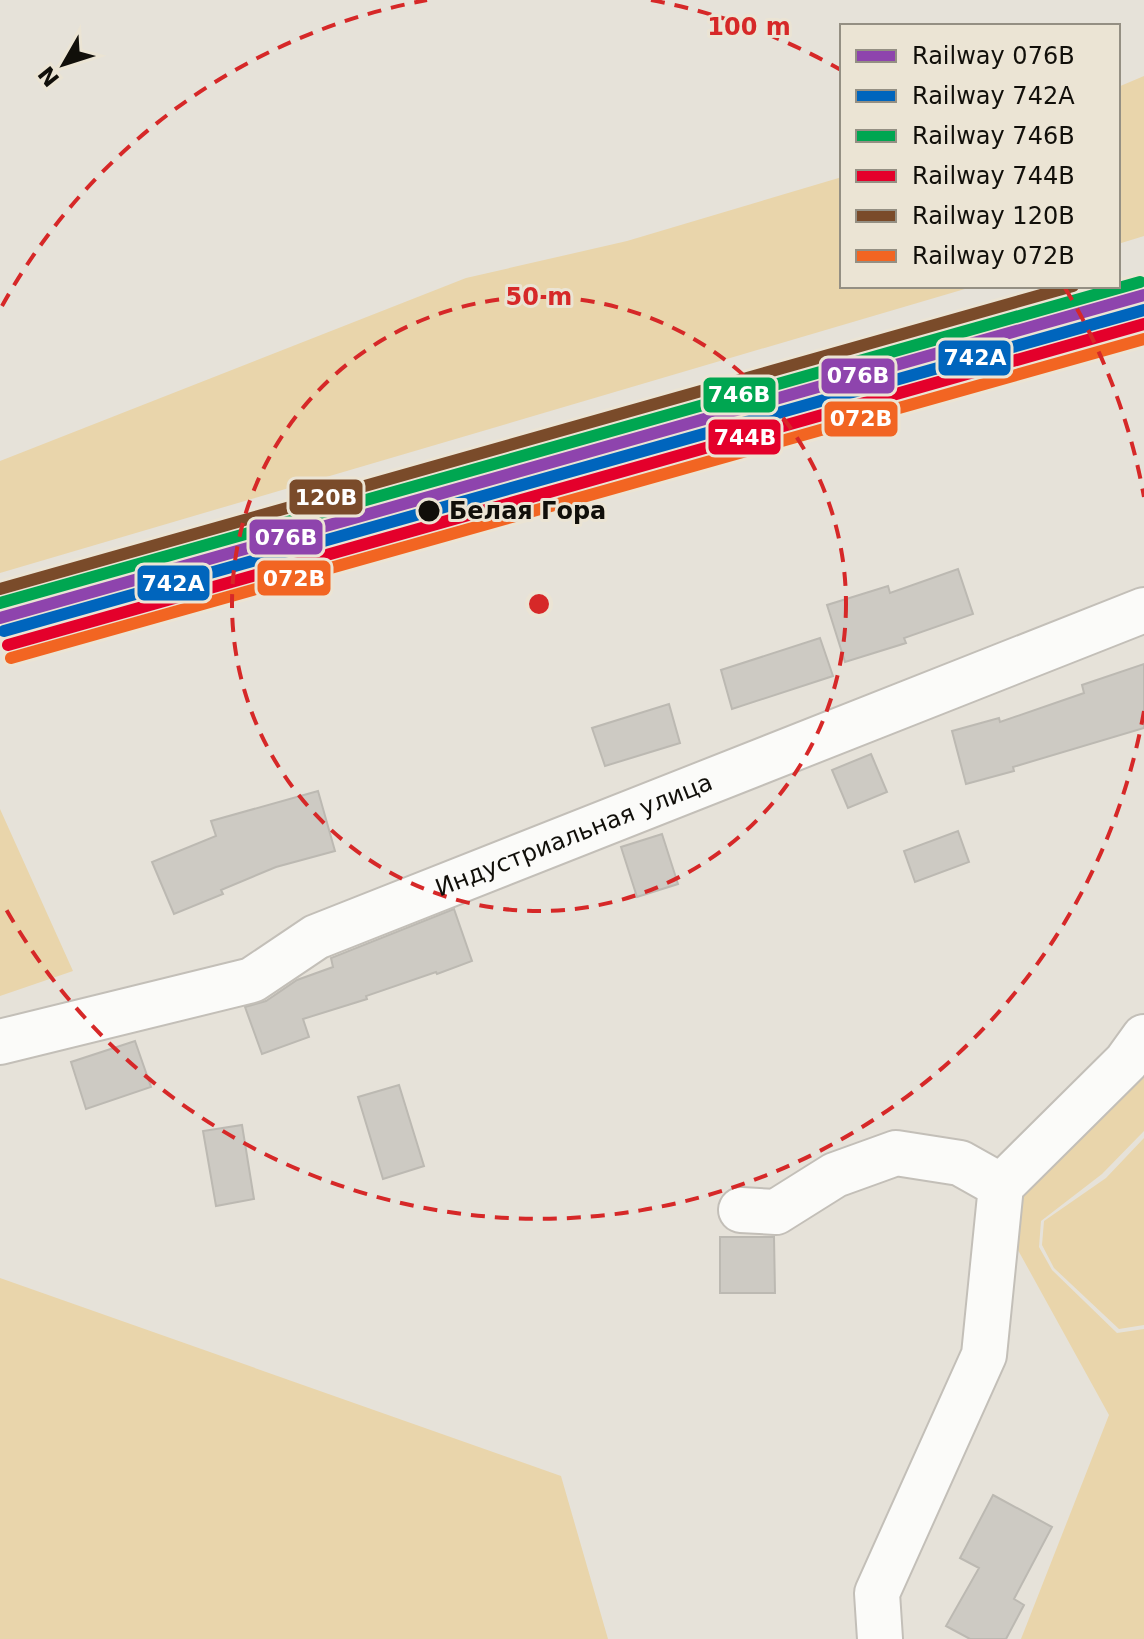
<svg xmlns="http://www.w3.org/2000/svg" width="1144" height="1639" font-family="'DejaVu Sans',sans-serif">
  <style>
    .green { fill: #e9d5ab }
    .building { fill: #cdcac3; stroke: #bcb9b2; stroke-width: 2 }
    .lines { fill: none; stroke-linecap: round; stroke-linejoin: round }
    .street-casing { stroke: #c3bfb8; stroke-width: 48 }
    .secondary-casing { stroke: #c3bfb8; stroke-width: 48 }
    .street { stroke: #fbfbf9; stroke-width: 44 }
    .secondary { stroke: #fbfbf9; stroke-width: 44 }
    .rail-1-casing { stroke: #ebe4d4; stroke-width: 18 }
    .rail-2-casing { stroke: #ebe4d4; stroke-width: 18 }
    .rail-3-casing { stroke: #ebe4d4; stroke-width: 18 }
    .rail-4-casing { stroke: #ebe4d4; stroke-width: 18 }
    .rail-5-casing { stroke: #ebe4d4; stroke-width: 18 }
    .rail-6-casing { stroke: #ebe4d4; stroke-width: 18 }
    .rail-1 { stroke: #8e44ad; stroke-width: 12 }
    .rail-2 { stroke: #0065bd; stroke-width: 12 }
    .rail-3 { stroke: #00a651; stroke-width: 12 }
    .rail-4 { stroke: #e4002b; stroke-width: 12 }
    .rail-5 { stroke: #7a4b2a; stroke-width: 12 }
    .rail-6 { stroke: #f26522; stroke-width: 12 }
    .ring { fill: none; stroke: #d62828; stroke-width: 4; stroke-dasharray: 14 10 }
    .stop-dot { fill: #110f0a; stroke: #ebe4d4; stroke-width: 3 }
    .labels { text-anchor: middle; stroke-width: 6; stroke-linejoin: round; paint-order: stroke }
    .stop-label { font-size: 24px; font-weight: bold; fill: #110f0a; stroke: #ebe4d4; text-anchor: start }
    .street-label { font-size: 24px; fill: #110f0a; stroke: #ebe4d4 }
    .centre { fill: #d62828; stroke: #ebe4d4; stroke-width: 4 }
    .ring-label { font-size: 24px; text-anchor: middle; font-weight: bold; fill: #d62828; stroke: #ebe4d4; stroke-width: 6; stroke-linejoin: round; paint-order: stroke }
    .line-badge { stroke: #ebe4d4; stroke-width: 3 }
    .badge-label { font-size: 22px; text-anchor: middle; font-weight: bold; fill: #fff }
  </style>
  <rect width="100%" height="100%" fill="#e6e2d9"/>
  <path class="green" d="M1144 76V236L1118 244V87Z
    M842 177V286H975L0 573V461L466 278 627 241Z
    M0 809 73 971 0 996Z
    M1144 1049V1131L1102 1174 1041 1221 1039 1247 1052 1270 1117 1333 1144 1329V1639H1021L1109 1415 1013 1241 1012 1184Z
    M1144 1138V1325L1119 1329 1054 1268 1042 1245 1044 1221 1106 1178Z
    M0 1278 561 1476 608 1639H0Z"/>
  <path class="building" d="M958 569 973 614 904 638 906 643 845 662 827 605 888 586 890 593Z
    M820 638 833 676 732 709 721 670Z
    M1144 664V728L1013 767 1014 771 966 784 952 731 999 718 1000 722 1084 693 1082 685Z
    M669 704 680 743 605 766 592 728Z
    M871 754 887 792 848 808 832 770Z
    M318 791 335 851 276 867 221 890 223 894 174 914 152 862 216 836 211 821Z
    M958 831 969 862 915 882 904 851Z
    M662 834 678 884 637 897 621 847Z
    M454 909 472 961 437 974 436 972 366 996 367 999 303 1019 309 1037 262 1054 245 1007 266 1001 297 980 333 967 331 958Z
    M135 1041 151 1087 86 1109 71 1062Z
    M399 1085 424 1166 383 1179 358 1097Z
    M242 1125 254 1199 216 1206 203 1131Z
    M720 1237H774L775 1293H720Z
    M993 1495 1052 1527 1014 1599 1024 1605 1006 1639H970L946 1626 979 1568 960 1558Z"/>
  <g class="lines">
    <g class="street-casing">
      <path id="street" d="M1001 1186 1126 1062 1144 1037
        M741 1210 776 1212 835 1175 896 1153 960 1163 1001 1186 984 1355 877 1593 880 1639"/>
    </g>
    <g class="secondary-casing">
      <g id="secondary">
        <path id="s1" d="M0 1042 252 980 316 937 1144 610"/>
      </g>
    </g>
    <use href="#street" class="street"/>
    <use href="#secondary" class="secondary"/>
    <g class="rail-1-casing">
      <path id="rail-1" d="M0 618 1144 295"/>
    </g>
    <g class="rail-2-casing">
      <path id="rail-2" d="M4 631 1144 310"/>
    </g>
    <g class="rail-3-casing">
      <path id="rail-3" d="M0 603 1140 282"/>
    </g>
    <g class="rail-4-casing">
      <path id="rail-4" d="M8 645 1144 324"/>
    </g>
    <g class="rail-5-casing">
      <path id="rail-5" d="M0 589 1073 286"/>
    </g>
    <g class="rail-6-casing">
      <path id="rail-6" d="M11 658 1144 339"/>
    </g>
    <use href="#rail-1" class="rail-1"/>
    <use href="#rail-2" class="rail-2"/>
    <use href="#rail-3" class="rail-3"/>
    <use href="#rail-4" class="rail-4"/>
    <use href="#rail-5" class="rail-5"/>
    <use href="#rail-6" class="rail-6"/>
  </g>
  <g class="ring">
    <circle cx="539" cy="604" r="307"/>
    <path d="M1144 711A614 614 0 0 1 2 902M2 306A614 614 0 0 1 427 0M651 0A614 614 0 0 1 841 70M1065 288A614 614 0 0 1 1144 497"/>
  </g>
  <circle class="stop-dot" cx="429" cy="511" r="12"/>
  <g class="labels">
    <g class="stop-label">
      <text x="449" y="519">Белая Гора</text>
    </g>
    <g class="street-label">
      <text dy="8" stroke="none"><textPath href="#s1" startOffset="614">Индустриальная улица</textPath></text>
    </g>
  </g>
  <circle cx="539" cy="604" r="12" class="centre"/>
  <g class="ring-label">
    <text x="749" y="35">100 m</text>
    <text x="539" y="305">50 m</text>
  </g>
  <g class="line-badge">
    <rect x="937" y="339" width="75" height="38" rx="8" fill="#0065bd"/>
    <rect x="820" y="357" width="76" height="38" rx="8" fill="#8e44ad"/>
    <rect x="702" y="376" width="75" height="38" rx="8" fill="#00a651"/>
    <rect x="823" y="400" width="76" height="38" rx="8" fill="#f26522"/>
    <rect x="707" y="418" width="75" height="38" rx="8" fill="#e4002b"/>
    <rect x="288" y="478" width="76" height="38" rx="8" fill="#7a4b2a"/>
    <rect x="248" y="518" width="76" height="38" rx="8" fill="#8e44ad"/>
    <rect x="256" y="559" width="76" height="38" rx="8" fill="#f26522"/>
    <rect x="136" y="564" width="75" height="38" rx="8" fill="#0065bd"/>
  </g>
  <g class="badge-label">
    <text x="975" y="365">742А</text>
    <text x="858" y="383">076В</text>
    <text x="739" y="402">746В</text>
    <text x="861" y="426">072В</text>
    <text x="745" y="445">744В</text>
    <text x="326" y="505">120В</text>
    <text x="286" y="545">076В</text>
    <text x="294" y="586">072В</text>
    <text x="173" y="591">742А</text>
  </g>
  <rect x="840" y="24" width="280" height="264" fill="#ebe4d4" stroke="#948f83" stroke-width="2"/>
  <rect x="856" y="50" width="40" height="12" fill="#8e44ad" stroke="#948f83" stroke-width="2"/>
  <text x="912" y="64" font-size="24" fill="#110f0a">Railway 076В</text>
  <rect x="856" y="90" width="40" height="12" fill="#0065bd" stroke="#948f83" stroke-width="2"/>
  <text x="912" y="104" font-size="24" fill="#110f0a">Railway 742А</text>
  <rect x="856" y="130" width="40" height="12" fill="#00a651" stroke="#948f83" stroke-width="2"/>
  <text x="912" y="144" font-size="24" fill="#110f0a">Railway 746В</text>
  <rect x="856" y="170" width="40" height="12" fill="#e4002b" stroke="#948f83" stroke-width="2"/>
  <text x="912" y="184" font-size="24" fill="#110f0a">Railway 744В</text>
  <rect x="856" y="210" width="40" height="12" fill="#7a4b2a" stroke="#948f83" stroke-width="2"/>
  <text x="912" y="224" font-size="24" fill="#110f0a">Railway 120В</text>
  <rect x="856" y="250" width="40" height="12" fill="#f26522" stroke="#948f83" stroke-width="2"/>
  <text x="912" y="264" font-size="24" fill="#110f0a">Railway 072В</text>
  <g transform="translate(64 64) rotate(231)" stroke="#ebe4d4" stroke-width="6" paint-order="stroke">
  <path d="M0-6L14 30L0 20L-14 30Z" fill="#110f0a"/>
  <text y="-12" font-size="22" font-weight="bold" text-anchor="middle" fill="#110f0a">N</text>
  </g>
</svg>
